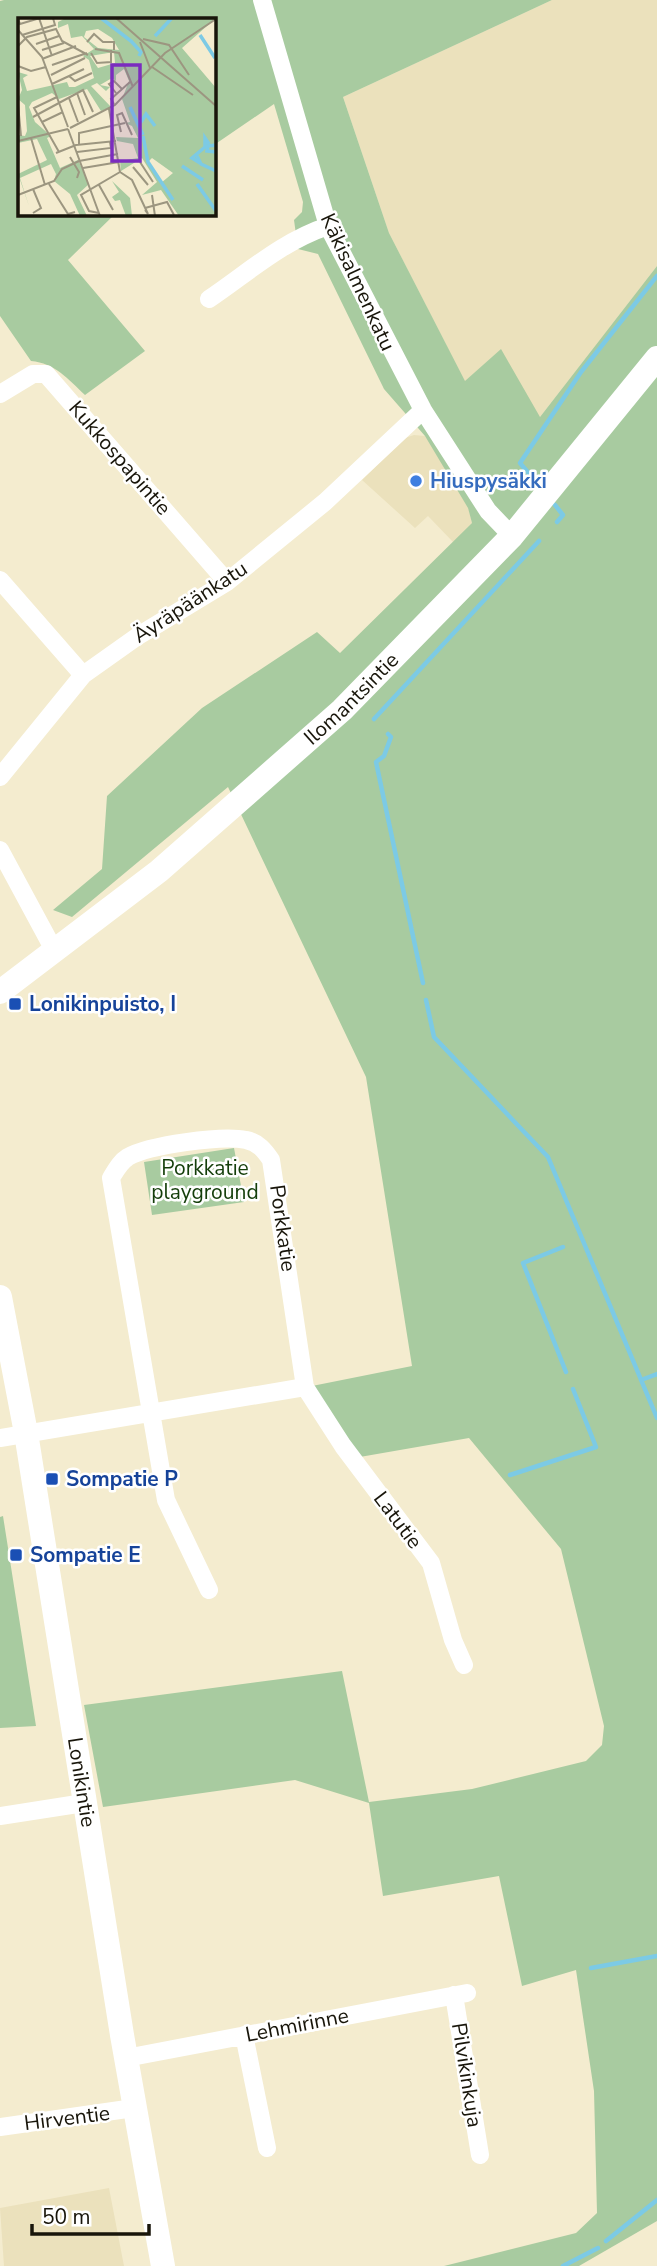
<svg xmlns="http://www.w3.org/2000/svg" width="657" height="2266" font-family="'Nunito Sans',sans-serif">
  <style>
    .built { fill: #ebe1bc }
    .green { fill: #a8cba0 }
    .lines { fill: none; stroke-linecap: round; stroke-linejoin: round }
    .stream { stroke: #7ccae5; stroke-width: 4.5 }
    .street { stroke: #fff; stroke-width: 18 }
    .secondary { stroke: #fff; stroke-width: 24 }
    .shop-dot { fill: #3f7fe0; stroke: #fff; stroke-width: 2.5 }
    .transit-dot { fill: #1a4fb4; stroke: #fff; stroke-width: 2.5 }
    .labels { text-anchor: middle; stroke-width: 5; stroke-linejoin: round; paint-order: stroke }
    .street-label { font-size: 21px; fill: #18150a; stroke: #fff }
    .shop-label { font-size: 21px; font-weight: bold; fill: #366cbe; stroke: #fff; text-anchor: start }
    .transit-label { font-size: 21px; font-weight: bold; fill: #164399; stroke: #fff; text-anchor: start }
    .park-label { font-size: 21px; fill: #143e0a; stroke: #fff }
    .inset-river { fill: none; stroke: #7ccae5; stroke-width: 3.5 }
    .inset-road { fill: none; stroke: #9c9680; stroke-width: 2 }
    .view { fill: #7b2cbf; fill-opacity: 0.15; stroke: #7b2cbf; stroke-width: 3.5 }
    .inset-edge { fill: none; stroke: #18150a; stroke-width: 3.5 }
  </style>
  <rect width="100%" height="100%" fill="#f4eccf"/>
  <path class="built" d="M552 0H657V266L540 417 465 382 389 233 343 97Z
    M414 435 425 436 433 443 468 507 472 523 454 543 428 516 415 528 362 480 405 438Z
    M109 2188 124 2266H4L0 2208Z"/>
  <path class="green" d="M4 0H552L343 97 389 233 465 381 501 349 540 417 657 266V2221L579 2266H444L576 2233 597 2213 594 2091 576 1970 522 1986 499 1876 383 1896 369 1803 295 1780 103 1807 84 1705 342 1671 369 1802 472 1789 586 1761 602 1745 604 1726 561 1549 469 1438 354 1458 307 1387 412 1366 366 1077 228 787 72 917 53 910 102 869 107 796 202 708 317 632 340 653 472 523 468 508 425 436 384 389 318 254 298 249 294 220 302 212 303 202 274 104 214 145V19H19V214H115L68 260 145 351 85 395C68 379 55 363 31 361L0 316V1Z
    M234 1148 244 1202 152 1215 144 1162Z
    M3 1516 36 1726 0 1728V1517Z"/>
  <g class="lines">
    <path class="stream" d="M537 483 520 463 581 372 657 276
      M555 505 563 515 557 522
      M374 719 539 541
      M388 734 391 737 384 756 376 762 423 983
      M426 1000 434 1037 548 1157 657 1418
      M563 1247 523 1263 566 1372
      M641 1380 657 1374
      M510 1475 596 1447 573 1389
      M591 1968 657 1956
      M606 2241 657 2200
      M563 2266 598 2248"/>
    <path class="street" d="M262 0 328 226 423 410 488 511 512 536
      M209 299C249 272 281 242 328 226
      M0 394 33 374H46L227 582
      M0 580 83 675
      M0 777 83 675 138 636 227 582 325 502 423 410
      M0 850 55 952
      M0 1438 305 1387
      M209 1590 166 1500 111 1178C116 1170 120 1162 128 1157 149 1145 222 1135 246 1140 258 1142 265 1151 271 1160L305 1387 343 1446 431 1563 453 1640 464 1665
      M0 1816 84 1803
      M454 1995 480 2155
      M244 2035 267 2148
      M126 2058 467 1993
      M0 2127 134 2108"/>
    <g class="secondary">
      <path id="s1" d="M0 992 159 871 342 710 512 536 657 358"/>
      <path id="s2" d="M0 1297 26 1433 122 2035 163 2266"/>
    </g>
  </g>
  <circle class="shop-dot" cx="416" cy="481" r="7"/>
  <g class="transit-dot">
    <rect x="8" y="997" width="14" height="14" rx="3.5"/>
    <rect x="45" y="1472" width="14" height="14" rx="3.5"/>
    <rect x="9" y="1548" width="14" height="14" rx="3.5"/>
  </g>
  <g class="labels">
    <g class="street-label">
      <text transform="translate(358 282) rotate(65)" y="7">Käkisalmenkatu</text>
      <text transform="translate(120 458) rotate(49)" y="7">Kukkospapintie</text>
      <text transform="translate(190 602) rotate(-33)" y="7">Äyräpäänkatu</text>
      <text dy="7" stroke="none"><textPath href="#s1" startOffset="458">Ilomantsintie</textPath></text>
      <text transform="translate(283 1228) rotate(82)" y="7">Porkkatie</text>
      <text transform="translate(398 1520) rotate(53)" y="7">Latutie</text>
      <text dy="7" stroke="none"><textPath href="#s2" startOffset="492">Lonikintie</textPath></text>
      <text transform="translate(297 2025) rotate(-11)" y="7">Lehmirinne</text>
      <text transform="translate(467 2075) rotate(81)" y="7">Pilvikinkuja</text>
      <text transform="translate(67 2118) rotate(-7)" y="7">Hirventie</text>
    </g>
    <g class="shop-label">
      <text x="430" y="488">Hiuspysäkki</text>
    </g>
    <g class="transit-label">
      <text x="29" y="1011">Lonikinpuisto, I</text>
      <text x="66" y="1486">Sompatie P</text>
      <text x="30" y="1562">Sompatie E</text>
    </g>
    <g class="park-label">
      <text x="205" y="1175">Porkkatie<tspan x="205" dy="24">playground</tspan></text>
    </g>
  </g>
  <g transform="translate(18 18)">
    <rect width="198" height="198" fill="#f4eccf"/>
    <path d="M48 0H198L164 30 198 70V198H161L143 172 124 177 139 164 124 140 103 153 102 143 120 140 115 126 99 123 98 119 120 120 114 108 107 105 112 104 104 81 111 63 106 51 98 57V63L94 60 82 67 92 69 88 73 79 65 73 68 93 89 83 93 69 71 41 81 34 75 14 84 11 89 17 104 33 118 29 120 42 150 60 142 71 166 59 177 69 198H62L52 176 36 163 38 156 33 146 2 160 11 188 0 156 29 142 19 121 0 125V117L7 118 9 113 7 87 0 81 4 72 0 54 10 57 5 60 9 73 49 64 51 69H57L76 60 71 42 65 38 76 31 64 18 53 20 50 6 40 10V4ZM80 11 94 20 101 32 80 30 66 19 68 13ZM96 34 97 45 80 50 72 38ZM134 140 155 155 143 165 130 144ZM94 163 112 180 114 198H108L102 182 97 183 94 179 101 174Z" fill="#a8cba0" fill-rule="evenodd"/>
    <path class="inset-river" d="M83 0 113 23 123 34 121 38M182 17 197 40M137 18 154 0M112 89 125 117M123 104 128 96 137 108M125 118 130 144 155 182M198 127 190 128 189 133 198 134M179 138 183 146 198 153M182 145 174 140 187 129V120L191 126M164 148 185 162M179 166 198 193"/>
    <path class="inset-road" d="M21 0 34 38M98 0 198 88M0 1 2 6 22 0M0 12 24 39 50 109M4 17 37 7 35 0M125 21 151 27 171 57M69 24 76 16 85 24H96V32M122 24 132 50M18 26 41 18M0 28 9 19 38 11 44 23 70 37M77 31 101 35 115 69M24 32 46 25M73 35 79 45 93 44V32M24 41 58 28M34 47 69 35M0 48 13 53 28 49M134 49 175 77M33 57 67 40M51 58 57 63 74 55M34 66 66 51M59 75 67 97M98 75 91 66 96 63 104 71M39 79 16 90 41 134M51 80 60 104M0 86 3 118M96 86 93 81 112 64M91 91 102 154M15 99 65 72 75 94M24 104 45 94M52 110 97 87 147 35 198 1M50 111 82 198M103 114 99 97 104 95 114 117M13 120 27 167M0 123 50 111M61 126V115L107 105M59 134 93 130 92 124M38 135 58 127 98 123M52 139 61 154 59 160M122 144 135 164M115 149 130 167M65 150 101 144M102 154 114 162 130 196 127 192M31 166 50 196 57 194M81 167 95 192M15 171 23 190 15 195M0 177 36 163 44 151 61 143 100 136M134 177 137 198M127 190 149 184 156 197M81 195 71 193 63 177 102 154"/>
    <path class="view" d="M94 47H122V143H94Z"/>
    <rect width="198" height="198" class="inset-edge"/>
  </g>
  <path d="M32 2224v10h117v-10" fill="none" stroke="#18150a" stroke-width="3.5"/>
  <text x="42" y="2224" font-size="21" fill="#18150a" stroke="#ffffff" stroke-width="5" paint-order="stroke">50 m</text>
</svg>
